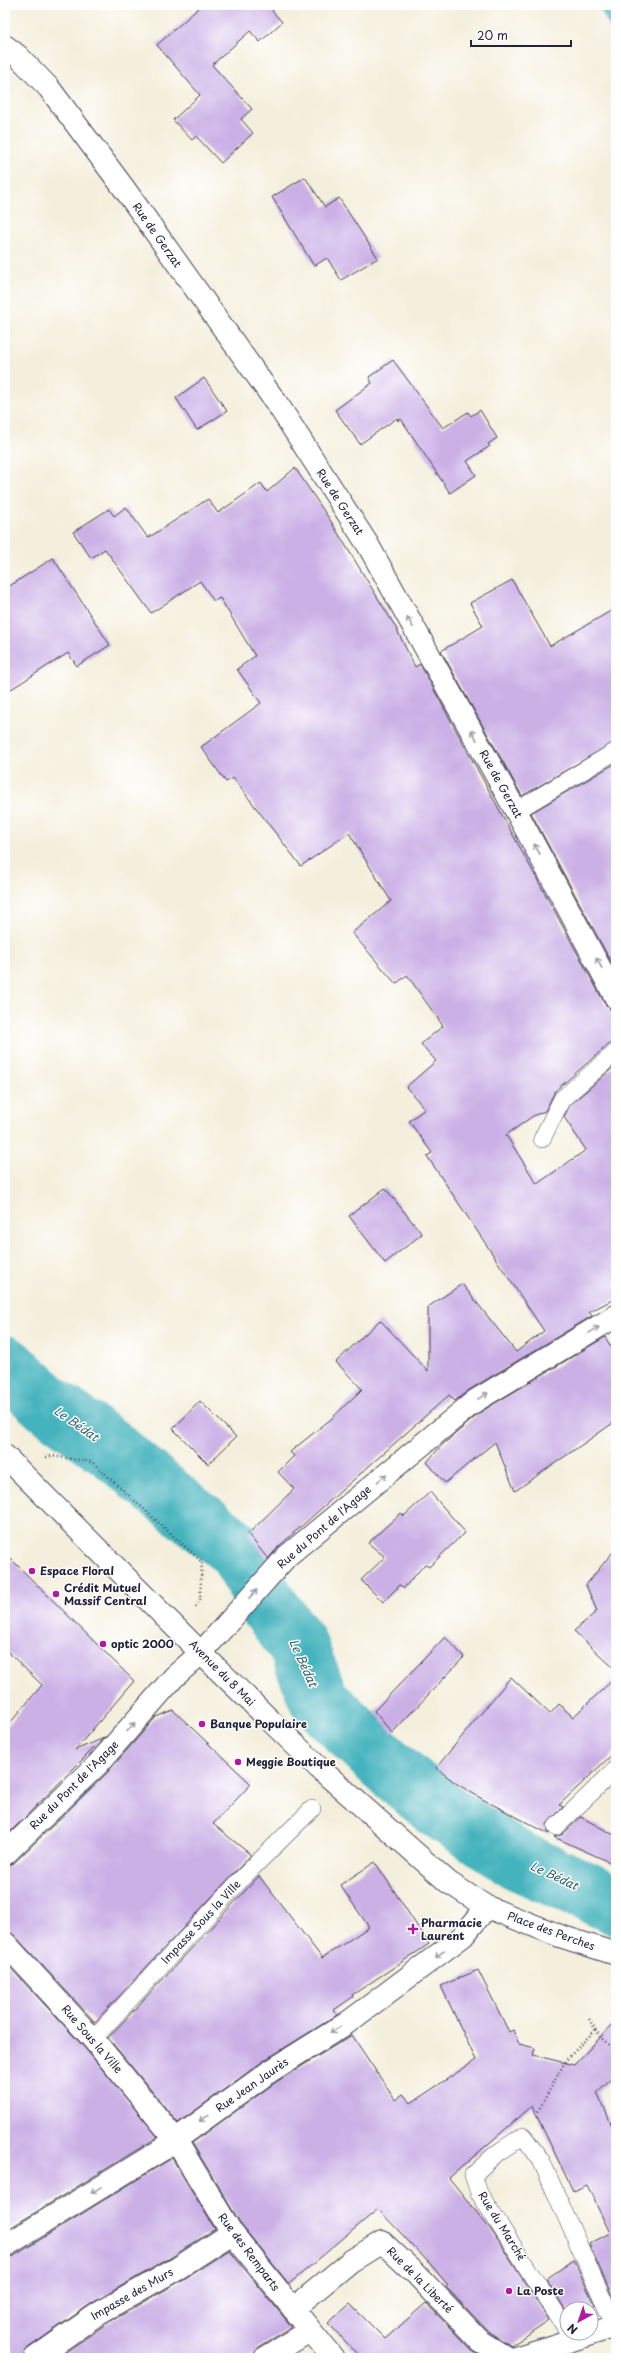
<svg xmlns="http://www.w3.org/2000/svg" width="621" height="2363" font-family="'Playpen Sans',sans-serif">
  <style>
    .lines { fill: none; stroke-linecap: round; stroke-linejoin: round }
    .stream { stroke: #44b3bd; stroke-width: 10 }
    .river { stroke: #44b3bd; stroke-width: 60 }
    .building { fill: #cbb0e6 }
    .service-casing { stroke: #424153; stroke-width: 18 }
    .minor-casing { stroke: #424153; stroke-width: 24 }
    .tertiary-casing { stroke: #424153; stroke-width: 24 }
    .path { stroke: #424153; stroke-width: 2.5; stroke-dasharray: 1 3; stroke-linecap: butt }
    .service { stroke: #fff; stroke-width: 17 }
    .minor { stroke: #fff; stroke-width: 22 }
    .tertiary { stroke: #fff; stroke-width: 22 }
    .oneway { stroke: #9c9ca7 }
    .poi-dot { fill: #b5179e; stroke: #fff; stroke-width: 1.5 }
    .labels { text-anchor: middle; stroke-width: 3; stroke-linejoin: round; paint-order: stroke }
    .street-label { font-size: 11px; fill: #22223b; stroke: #fff }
    .poi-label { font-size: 11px; font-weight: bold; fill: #22223b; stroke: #fff; text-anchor: start }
    .water-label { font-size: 12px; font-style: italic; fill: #316376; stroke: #fff }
  </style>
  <rect width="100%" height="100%" fill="#fff"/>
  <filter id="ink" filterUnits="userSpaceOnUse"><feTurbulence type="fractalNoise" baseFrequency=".025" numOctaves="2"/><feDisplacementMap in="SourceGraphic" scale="8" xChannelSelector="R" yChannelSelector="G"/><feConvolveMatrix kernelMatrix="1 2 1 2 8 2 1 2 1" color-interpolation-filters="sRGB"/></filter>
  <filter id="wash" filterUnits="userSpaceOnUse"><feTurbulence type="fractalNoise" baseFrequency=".012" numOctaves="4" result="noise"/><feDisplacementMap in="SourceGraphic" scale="16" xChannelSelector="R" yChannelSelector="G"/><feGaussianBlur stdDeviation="0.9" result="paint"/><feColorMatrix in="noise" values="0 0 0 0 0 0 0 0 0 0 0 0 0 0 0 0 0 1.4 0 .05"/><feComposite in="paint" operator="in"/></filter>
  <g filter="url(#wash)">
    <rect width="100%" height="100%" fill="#f4efdc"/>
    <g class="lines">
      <path class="stream" d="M603 5 616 28"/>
      <path class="river" d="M5 1365 48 1404 110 1448 175 1502 237 1550 268 1605 297 1644 319 1700 383 1762 439 1809 517 1860 616 1905"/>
    </g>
    <g id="blocks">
      <path class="building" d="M202 5H279L272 11 282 22 260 42 250 31 212 65 252 109 241 119 253 133 221 163 196 136 192 140 173 120 200 95 157 45Z
        M305 177 325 207 339 198 378 258 341 280 327 258 314 266 272 197Z
        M393 360 443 428 468 412 471 416 480 410 497 438 488 444 490 446 467 461 476 475 450 493 401 419 398 421 397 418 360 444 335 410 372 383 369 377Z
        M204 378 227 411 197 430 176 398Z
        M295 468 330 520 395 626 415 667 420 664 605 1004 610 1009 616 1010V1042L609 1044 555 1091 545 1111 533 1116 506 1135 537 1184 586 1150 564 1117 570 1105 616 1065V1298L589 1312 592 1316 469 1390 455 1401 449 1395 279 1546 268 1559 248 1534 294 1489 278 1472 294 1456 290 1452 331 1419 362 1389 336 1362 380 1320 428 1371V1307L462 1284 516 1352 544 1331 427 1156 432 1153 409 1121 425 1109 406 1087 436 1061 421 1044 443 1026 407 975 396 984 352 933 391 901 349 833 301 866 233 778 226 782 201 747 261 703 237 669 255 656 220 598 214 601 200 581 151 613 105 549 91 558 73 532 109 509 114 516 126 507 148 538 208 499 218 513 261 483 267 492Z
        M53 558 110 645 77 666 68 653 5 693V589Z
        M512 580 550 646 616 608V741L522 796 441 651 483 626 470 603Z
        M616 763V971L531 813Z
        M385 1188 422 1234 385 1263 349 1216Z
        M605 1337 616 1355V1421L515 1491 495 1442 445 1483 427 1462 441 1446 482 1411Z
        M200 1401 236 1437 208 1464 173 1429Z
        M430 1492 465 1532 429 1567 425 1564 404 1588 400 1585 383 1602 361 1580 385 1557 368 1543 401 1513 404 1516Z
        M616 1548V1670L574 1631 597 1611 586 1585Z
        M5 1553 134 1681 75 1750 104 1738 5 1837V1729L42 1685 5 1649Z
        M445 1637 464 1657 392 1733 374 1711Z
        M511 1677 550 1714 559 1704 573 1717 616 1677V1751L559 1805 563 1807 547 1824 549 1834 484 1800 457 1784 436 1768Z
        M173 1710 251 1784 213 1824 251 1855 95 2022 14 1935 5 1931V1866L14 1863 107 1773 156 1717Z
        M581 1817 616 1836V1865L554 1837 563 1834Z
        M375 1862 429 1944 352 1995 353 1997 334 2010 337 2015 262 2062 178 2123 108 2038 259 1876 322 1958 369 1927 340 1885Z
        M5 1962 84 2047 158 2137 5 2231Z
        M478 1970 509 2032 513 2030 519 2044 535 2048 533 2055 574 2065 616 2021V2074L597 2092 616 2135V2305L589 2244 610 2233 587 2185 573 2191 532 2106 449 2178 491 2230 549 2320 511 2346 489 2332 446 2287 448 2285 431 2265 378 2209 289 2284 242 2226 192 2143 276 2082 352 2035 395 2100 403 2094 411 2103 476 2060 441 1986Z
        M172 2158 215 2229 172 2257 92 2303 28 2348 23 2358H5V2258L12 2257Z
        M229 2250 292 2327 259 2347 253 2355 248 2358H57L106 2324 184 2279Z
        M574 2260 595 2306 588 2309H565L546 2279Z
        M426 2303 472 2351 483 2358H361L328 2323 350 2304 385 2339Z"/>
    </g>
  </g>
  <g filter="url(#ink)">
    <use href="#blocks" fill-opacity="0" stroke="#424153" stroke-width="1"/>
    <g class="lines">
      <g class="service-casing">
        <path id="service" d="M516 811 616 751
          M542 1139 562 1099 616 1052
          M556 1827 616 1769
          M93 2039 245 1875 312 1809
          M567 2330 479 2193 473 2175 497 2153 523 2136 541 2160 615 2327"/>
      </g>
      <g class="minor-casing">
        <path id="minor" d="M5 46 18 56 49 88 126 191 280 408 368 545 516 811 616 998
          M5 1854 98 1764 174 1677 201 1653 287 1556 475 1401 616 1316
          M5 1943 93 2039 175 2139 232 2233 333 2358
          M5 2246 160 2151 269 2072 347 2023 463 1936 487 1907
          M293 2309 351 2261 382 2242 416 2274 481 2342 507 2358
          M35 2358 99 2313 178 2268 232 2233
          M265 2358 310 2331
          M515 2358 616 2326"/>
      </g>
      <g class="tertiary-casing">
        <path id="tertiary" d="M5 1456 201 1653 319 1768 448 1882 487 1907 560 1936 616 1954"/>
      </g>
      <path class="path" d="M46 1457 52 1456 92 1462 202 1562 200 1599 195 1608
        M589 2019 600 2037 616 2051
        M536 2115 566 2060 596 2029"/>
      <use href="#service" class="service"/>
      <use href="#minor" class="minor"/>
      <use href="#tertiary" class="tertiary"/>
    </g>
    <defs><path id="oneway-shaft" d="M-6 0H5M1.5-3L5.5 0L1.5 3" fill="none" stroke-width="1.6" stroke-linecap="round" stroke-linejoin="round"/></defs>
    <g class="oneway">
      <use href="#oneway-shaft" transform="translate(410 622) rotate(-119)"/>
      <use href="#oneway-shaft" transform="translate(474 735) rotate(-119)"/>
      <use href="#oneway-shaft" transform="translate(537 849) rotate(-119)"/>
      <use href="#oneway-shaft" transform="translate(599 963) rotate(-119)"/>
      <use href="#oneway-shaft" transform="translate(594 1330) rotate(-31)"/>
      <use href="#oneway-shaft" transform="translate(483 1396) rotate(-31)"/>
      <use href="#oneway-shaft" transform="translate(382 1478) rotate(-40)"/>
      <use href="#oneway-shaft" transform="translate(253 1594) rotate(-48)"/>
      <use href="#oneway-shaft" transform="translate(131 1727) rotate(-49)"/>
      <use href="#oneway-shaft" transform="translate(440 1954) rotate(141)"/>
      <use href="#oneway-shaft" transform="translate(335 2030) rotate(148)"/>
      <use href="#oneway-shaft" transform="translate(204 2118) rotate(144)"/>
      <use href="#oneway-shaft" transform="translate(96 2190) rotate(149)"/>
    </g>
  </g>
  <g class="poi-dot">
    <circle cx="32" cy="1571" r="4"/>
    <circle cx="56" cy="1594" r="4"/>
    <circle cx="103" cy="1644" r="4"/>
    <circle cx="202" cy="1724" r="4"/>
    <circle cx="238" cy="1762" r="4"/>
    <path d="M411 1923h4v4h4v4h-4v4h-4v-4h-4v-4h4z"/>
    <circle cx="509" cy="2291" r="4"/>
  </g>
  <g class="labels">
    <g class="street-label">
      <text transform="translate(157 235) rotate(55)" y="4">Rue de Gerzat</text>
      <text transform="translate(340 502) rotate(57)" y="4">Rue de Gerzat</text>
      <text transform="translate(501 784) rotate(61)" y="4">Rue de Gerzat</text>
      <text transform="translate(324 1527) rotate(-41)" y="4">Rue du Pont de l'Agage</text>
      <text transform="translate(222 1673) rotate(45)" y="4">Avenue du 8 Mai</text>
      <text transform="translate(74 1785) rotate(-45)" y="4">Rue du Pont de l'Agage</text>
      <text transform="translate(201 1922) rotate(-47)" y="4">Impasse Sous la Ville</text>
      <text transform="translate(551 1931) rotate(20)" y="4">Place des Perches</text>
      <text transform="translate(92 2039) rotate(49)" y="4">Rue Sous la Ville</text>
      <text transform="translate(252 2085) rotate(-35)" y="4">Rue Jean Jaurès</text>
      <text transform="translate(502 2226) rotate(58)" y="4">Rue du Marché</text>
      <text transform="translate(249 2252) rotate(53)" y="4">Rue des Remparts</text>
      <text transform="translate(420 2280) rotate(45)" y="4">Rue de la Liberté</text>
      <text transform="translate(132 2294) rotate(-30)" y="4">Impasse des Murs</text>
    </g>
    <g class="poi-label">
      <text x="40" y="1575">Espace Floral</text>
      <text x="64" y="1592">Crédit Mutuel<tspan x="64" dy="13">Massif Central</tspan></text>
      <text x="111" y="1648">optic 2000</text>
      <text x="210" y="1728">Banque Populaire</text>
      <text x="246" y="1766">Meggie Boutique</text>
      <text x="421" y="1927">Pharmacie<tspan x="421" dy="13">Laurent</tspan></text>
      <text x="517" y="2295">La Poste</text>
    </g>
    <g class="water-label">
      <text transform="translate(76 1424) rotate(35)" y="4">Le Bédat</text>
      <text transform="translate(303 1663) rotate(66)" y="4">Le Bédat</text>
      <text transform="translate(554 1876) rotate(25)" y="4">Le Bédat</text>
    </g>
  </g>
  <rect width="621" height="2363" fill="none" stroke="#fff" stroke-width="20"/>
  <g transform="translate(579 2321) rotate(220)"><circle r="19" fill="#ffffff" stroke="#a7a7b1"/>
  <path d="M0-3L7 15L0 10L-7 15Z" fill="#b5179e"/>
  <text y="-6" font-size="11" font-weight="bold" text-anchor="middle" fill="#22223b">N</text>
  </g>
  <path d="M471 40v6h100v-6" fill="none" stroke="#22223b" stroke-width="2"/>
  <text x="477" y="40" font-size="12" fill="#22223b" stroke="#ffffff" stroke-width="3" paint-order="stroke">20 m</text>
</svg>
